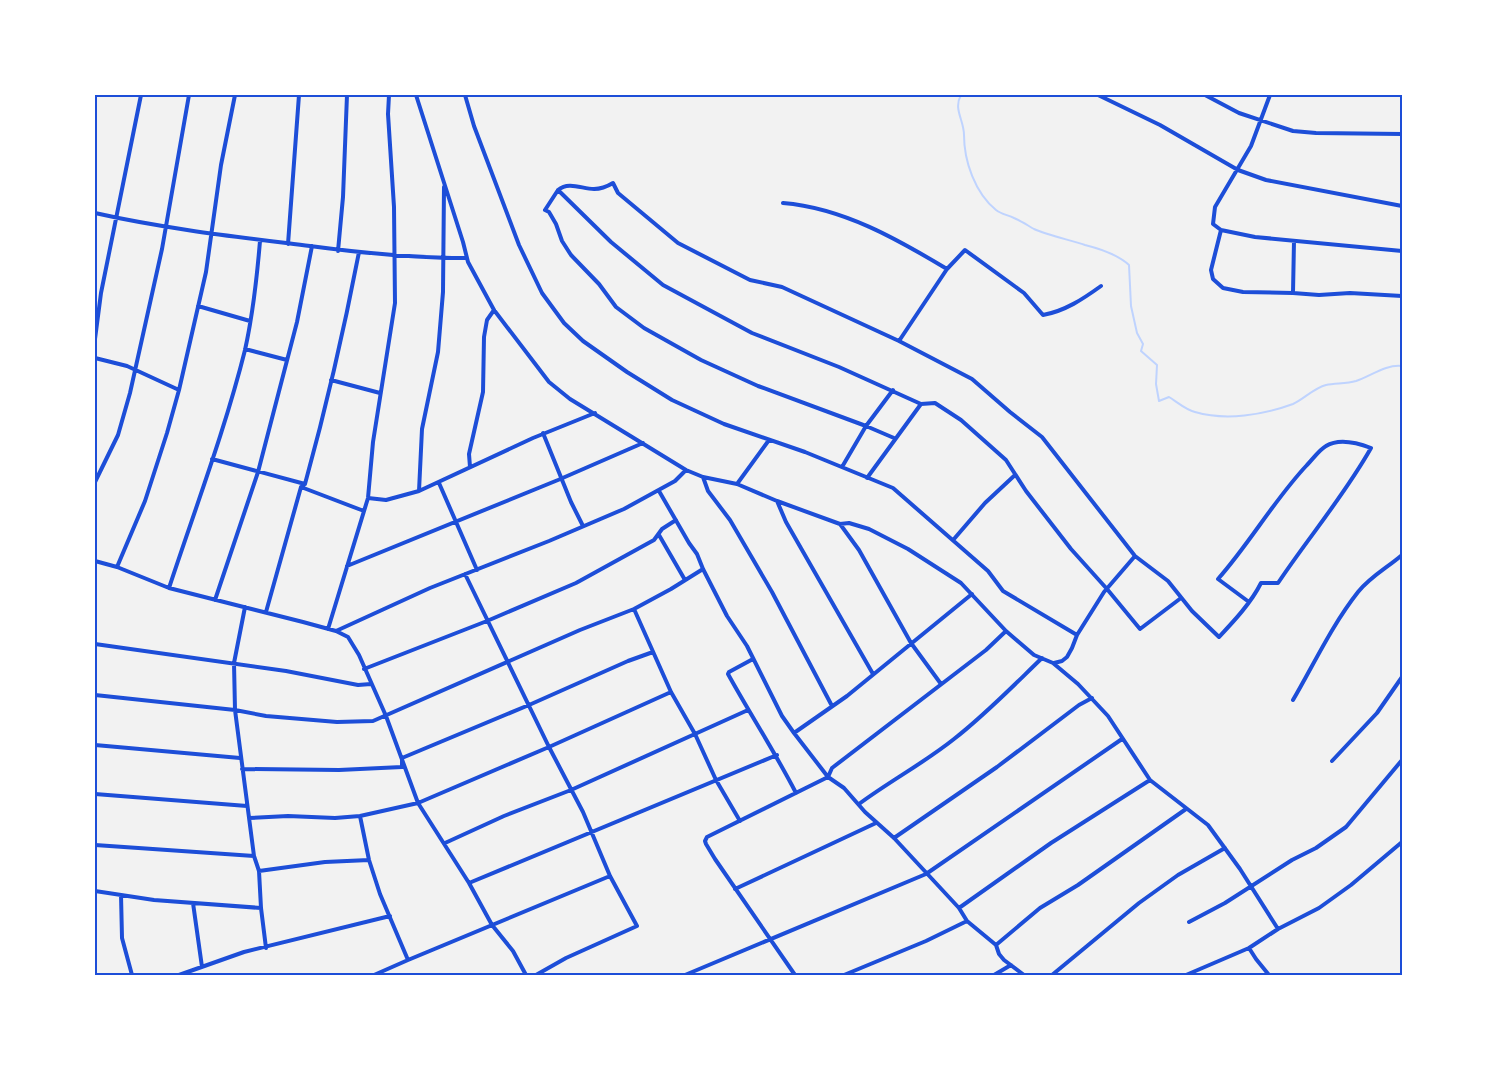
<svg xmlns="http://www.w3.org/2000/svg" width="1497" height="1070" font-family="Raleway,sans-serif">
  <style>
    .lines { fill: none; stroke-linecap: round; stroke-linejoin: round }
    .stream { stroke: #bfd3fe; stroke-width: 2 }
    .minor { stroke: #1d4ed8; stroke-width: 4 }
    .neatline { fill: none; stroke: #1d4ed8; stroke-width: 2 }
  </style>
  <rect width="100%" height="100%" fill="#f2f2f2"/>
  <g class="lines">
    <path class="stream" d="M961 95C953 109 964 120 964 135 964 161 975 193 996 210 1001 214 1008 215 1014 218 1021 221 1027 225 1034 229 1047 235 1070 240 1085 245 1101 249 1117 254 1129 265L1131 306 1137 333 1143 344 1141 351 1157 365 1156 384 1159 401 1169 397C1177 402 1186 410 1195 412 1226 421 1263 415 1293 404 1304 399 1314 388 1326 385 1336 383 1346 384 1356 381 1371 376 1386 364 1402 366"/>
    <path class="minor" d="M416 95 463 242 468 262 494 310 549 382 570 399 686 470 703 477 737 484 777 501 840 524 849 523 869 529 908 549 961 583 1006 631 1034 655 1053 663 1078 684 1108 716 1150 780 1208 825 1240 869 1278 929
      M465 95 474 126 519 245 542 293 564 323 583 341 627 372 672 400 724 424 805 452 893 488 988 571 1003 591 1077 635
      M1098 95 1160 125 1238 170 1266 180 1402 206
      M1205 95 1239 113 1293 131 1316 133 1402 134
      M1270 95 1251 146 1215 207 1213 224 1221 230 1255 237 1402 251
      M558 190 611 242 663 285 752 333 839 367 921 404 935 403 961 420 1006 460 1026 491 1071 549 1107 589 1140 629 1181 598
      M783 203C843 208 897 239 947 269
      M95 213C166 229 238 237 310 246 362 253 414 258 466 258
      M1221 230 1211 270 1213 279 1223 288 1243 292 1293 293 1319 295 1350 293 1402 296
      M288 244 299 95
      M338 251 343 197 347 95
      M1293 293 1294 241
      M198 306 250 321
      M95 339 101 293 141 95
      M899 341 947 269 965 250 1024 293 1043 315C1065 311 1083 299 1101 286
      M245 349 287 360
      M95 358 127 366 179 390
      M331 380 380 393
      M543 433 571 502 583 526
      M894 438 866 426 758 386 701 360 644 328 616 307 599 284 571 255 562 241 556 224 549 212 545 210 558 190C569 181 582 189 594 189 600 189 608 186 613 183L618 193 678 243 750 280 782 287 899 341 972 379 1010 412 1042 437 1135 556 1168 581 1192 611 1219 637C1234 621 1251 603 1261 583H1278C1308 538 1344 496 1371 448 1358 443 1339 438 1326 446 1319 450 1313 459 1307 465 1274 500 1250 543 1218 579L1249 602
      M212 459 305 484
      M470 467 469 454 483 392 484 337 487 320 494 310
      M842 467 866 426 893 390
      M703 477 708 491 730 520 772 592 832 706
      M867 478 921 404
      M95 482 118 435 130 393 162 249 189 95
      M439 483 477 570
      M737 484 769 440
      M301 487 364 511
      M419 491 422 429 438 352 443 292 444 187
      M659 491 689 543 697 554 703 569 727 616 747 646 782 716 794 733 828 777 844 788 865 812 894 838 959 908 967 921 996 945 999 954 1004 960 1024 975
      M368 498 386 500 419 491 533 438 595 413
      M777 501 786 522 873 674
      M840 524 859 550 911 643 941 684
      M659 535 685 580
      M954 539 985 503 1015 475
      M95 561 117 567 169 588 303 622 336 631 348 637 359 655 386 716 418 803 469 883 492 925 513 951 526 975
      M347 566 558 480 643 443
      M117 567 145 501 167 433 179 390 206 272 221 165 235 95
      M465 574 549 747 583 812 610 876 637 926 566 958 536 975
      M169 588C195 509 225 430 245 350 253 314 257 277 260 241
      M215 600 258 472 297 322 312 246
      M245 607 234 663 235 710 254 856 259 871 261 908 266 948
      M634 609 671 692 695 734 716 780 740 821
      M266 612 301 487 305 484C326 408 344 330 359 252
      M328 629 368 498 373 442 395 303 394 207 388 114 389 95
      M336 631 430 588 549 541 624 509 675 481 686 470
      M95 644 286 671 358 685 371 684
      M753 659 729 672 728 674C750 714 775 752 796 793
      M1054 663 1062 661 1067 657 1072 648 1077 635 1104 592 1135 556
      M364 669 487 621 576 583 654 540 662 529 676 520
      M95 695 235 710 266 716 337 722 373 721 580 630 634 609 671 589 703 569
      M1293 700C1314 664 1332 625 1358 592 1371 576 1387 568 1402 555
      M794 733 847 696 972 594
      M95 745 240 758
      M1332 761 1377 713 1402 677
      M242 769 339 770 402 767V758L529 705 628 661 653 652
      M95 794 247 806
      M859 804C890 781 924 763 954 739 985 715 1013 686 1042 658
      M360 816 369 860 380 894 408 960
      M249 818 288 816 335 818 360 816 418 803 549 747 671 692
      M894 838 997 767 1079 705 1092 698
      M445 843 504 816 571 790 748 710
      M95 845 254 856
      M259 871 325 862 369 860
      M469 883 777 755
      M735 889 876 823
      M95 891 154 900 261 908
      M121 895 122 938 132 975
      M193 903 202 967
      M959 908 1051 843 1150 780
      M1189 922 1225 903 1292 860 1316 848 1346 827 1402 760
      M996 945 1040 908 1078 885 1186 809
      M1249 948 1256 959 1269 975
      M179 975 244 952 390 916
      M374 975 408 960 610 876
      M685 975 926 874 1122 739
      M795 975 715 859 706 844 705 841 707 837 828 777 832 768 986 650 1006 631
      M844 975 926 941 967 921
      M994 975 1011 965
      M1052 975 1139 903 1178 875 1225 848
      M1186 975 1249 948 1278 929 1319 908 1351 885 1402 842"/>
  </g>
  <rect width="1497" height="1070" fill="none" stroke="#ffffff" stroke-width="192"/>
  <rect x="96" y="96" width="1305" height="878" class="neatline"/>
</svg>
